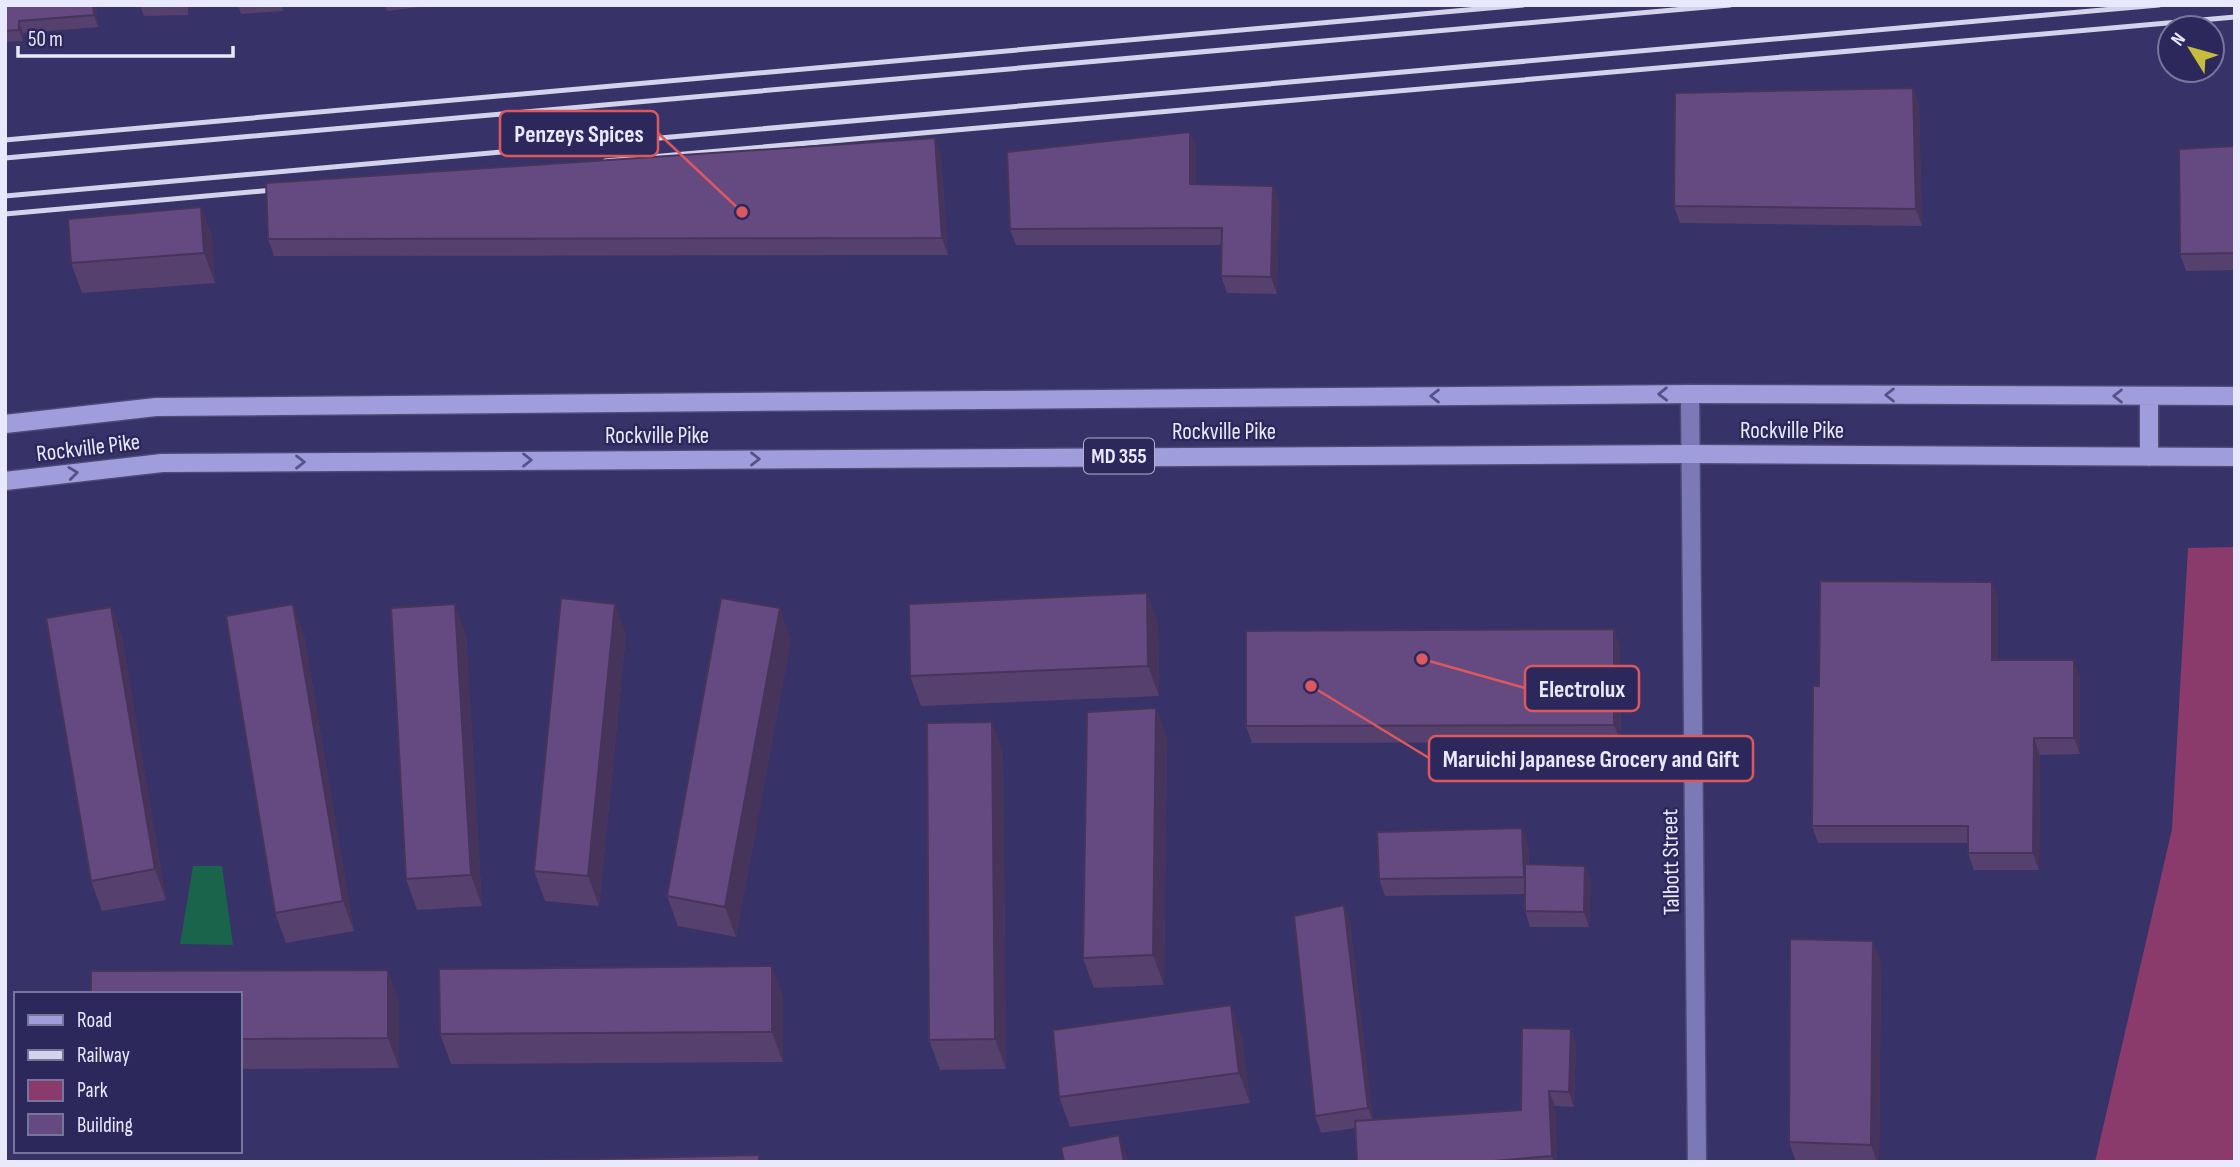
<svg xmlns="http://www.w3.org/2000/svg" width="2240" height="1167" font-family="'Sofia Sans Condensed',sans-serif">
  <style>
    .green { fill: #8b3a6c }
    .water { fill: #19644a }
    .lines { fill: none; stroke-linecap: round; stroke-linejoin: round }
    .minor-casing { stroke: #4f4a75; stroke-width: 21 }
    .primary-casing { stroke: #4f4a75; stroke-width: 21 }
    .minor { stroke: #7c7ab6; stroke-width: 18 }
    .primary { stroke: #9f9ddc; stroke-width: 18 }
    .rail { stroke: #d3d3eb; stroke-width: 5 }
    .wall { fill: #56406e }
    .shaded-wall { fill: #46345a }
    .building { fill: #644a80; stroke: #46345a; stroke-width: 2 }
    .oneway { stroke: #555189 }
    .labels { text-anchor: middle; stroke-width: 5; stroke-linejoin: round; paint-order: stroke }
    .shield { fill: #2d285c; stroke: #b1afcd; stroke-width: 2 }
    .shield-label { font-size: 21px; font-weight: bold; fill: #e9e9fe }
    .street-label { font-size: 23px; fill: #e9e9fe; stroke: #2d285c }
    .leader { fill: none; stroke: #db585e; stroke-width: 2.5 }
    .callout-dot { fill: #db585e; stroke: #2d285c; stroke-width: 2.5 }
    .callout { fill: #2d285c; stroke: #db585e; stroke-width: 2.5 }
    .callout-label { font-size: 24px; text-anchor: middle; font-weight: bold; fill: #e9e9fe }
  </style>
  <rect width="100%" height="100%" fill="#373267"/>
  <path class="green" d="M2235 547V1162H2095L2172 829 2188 548Z"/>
  <path class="water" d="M193 866H222L233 945 180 944Z"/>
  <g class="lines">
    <g class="minor-casing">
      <path id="minor" d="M1690 394 1697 1162"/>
    </g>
    <g class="primary-casing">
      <path id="primary" d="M5 424 156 407 1690 394 2235 396
        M2149 457V396
        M5 481 162 463 1691 454 2235 457"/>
    </g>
    <use href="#minor" class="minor"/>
    <use href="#primary" class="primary"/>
    <path class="rail" d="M5 140 1523 5
      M5 158 1730 5
      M605 161 2235 17
      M5 196 2159 5
      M5 214 284 189"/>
  </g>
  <path class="wall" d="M5 5H96L98 27 23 33V41L5 42Z
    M140 5H188V15L144 16Z
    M238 5H282L283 11 241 14Z
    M385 5H420V7L387 11Z
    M1913 88 1919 105 1922 226 1680 223 1674 206Z
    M1190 132 1196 149V184L1273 186 1279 202 1277 294 1227 293 1221 276 1222 245H1016L1010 229Z
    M935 138 941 155 948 255 274 256 268 239Z
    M2235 146V270L2186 271 2180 254Z
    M201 207 212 237 215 283 82 293 71 263Z
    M1992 582 1998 598V660L2080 677V754L2040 755 2039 870H1974L1968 853V843H1818L1812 826 1819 686Z
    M1147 593 1158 623 1159 696 921 706 910 676Z
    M111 607 122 637 166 900 102 911 91 881Z
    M626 634 599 906 545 901 534 871Z
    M304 635 354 931 286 943 275 913Z
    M466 635 482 906 417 910 406 879Z
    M791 639 736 937 678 926 667 896Z
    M1620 646 1621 742 1252 743 1246 726Z
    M1156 708 1167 738 1164 985 1094 988 1083 958Z
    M1003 752 1006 1069 940 1070 929 1040Z
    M1522 828 1528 845 1529 864 1585 866 1591 881 1589 927H1530L1525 911V894L1385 896 1379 879Z
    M1344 905 1350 922 1373 1120 1521 1110 1571 1029 1576 1045 1574 1107 1555 1106 1557 1162H1357L1355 1128 1321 1133 1315 1116Z
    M1881 962 1879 1162H1796L1789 1142Z
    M240 994 399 1000V1068L240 1069Z
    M783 996V1062L451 1064 440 1034Z
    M1242 1035 1250 1103 1070 1127 1059 1097Z"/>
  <path class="shaded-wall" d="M93 5H96L98 27 94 15Z
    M19 21 23 33V41L19 30Z
    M1913 88 1919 105 1922 226 1916 209Z
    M1190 132 1196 149V201L1190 184Z
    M935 138 941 155 948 255 942 238Z
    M1273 186 1279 202 1277 294 1271 277Z
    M201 207 212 237 215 283 204 253Z
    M1992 582 1998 598V677L1992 660Z
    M1147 593 1158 623 1159 696 1148 666Z
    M293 604 304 635 354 931 343 901Z
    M455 604 466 635 482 906 471 875Z
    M615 604 626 634 599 906 588 876Z
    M111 607 122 637 166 900 155 869Z
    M780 608 791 639 736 937 725 907Z
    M1614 629 1620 646 1621 742 1614 725Z
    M2074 660 2080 677V754L2074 738Z
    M1156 708 1167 738 1164 985 1153 955Z
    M992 722 1003 752 1006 1069 995 1039Z
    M2034 738 2040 755 2039 870 2033 853Z
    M1522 828 1528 845 1530 894 1524 877Z
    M1585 866 1591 881 1589 927 1584 912Z
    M1344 905 1350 922 1374 1124 1368 1108Z
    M1873 941 1881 962 1879 1162H1877L1871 1145Z
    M772 966 783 996V1062L772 1032Z
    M388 970 399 1000V1068L388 1038Z
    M1231 1005 1242 1035 1250 1103 1239 1073Z
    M1571 1029 1576 1045 1574 1107 1569 1092Z
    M1549 1091 1555 1106 1557 1162H1554L1552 1156Z
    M1119 1135 1129 1162H1124Z"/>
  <path class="building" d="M5 5H93L94 15 19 21V30L5 31Z
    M1913 88 1916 209 1674 206 1675 93Z
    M1190 132V184L1273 186 1271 277 1221 276 1222 228 1010 229 1007 152Z
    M935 138 942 238 268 239 266 183Z
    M2235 146V253L2180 254 2179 149Z
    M201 207 204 253 71 263 68 219Z
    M1820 581 1992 582V660H2074V738H2034L2033 853H1968V826H1812L1813 686H1819Z
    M1147 593 1148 666 910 676 909 604Z
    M561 598 615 604 588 876 534 871Z
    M721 598 780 608 725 907 667 896Z
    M293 604 343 901 275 913 226 616Z
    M455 604 471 875 406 879 391 608Z
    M111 607 155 869 91 881 46 618Z
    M1614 629V725L1246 726V631Z
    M1156 708 1153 955 1083 958 1087 712Z
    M992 722 995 1039 929 1040 927 723Z
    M1522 828 1524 877 1379 879 1377 832Z
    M1525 864 1585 866 1584 912 1525 911Z
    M1344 905 1368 1108 1315 1116 1294 916Z
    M1790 939 1873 941 1871 1145 1789 1142Z
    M772 966V1032L440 1034 439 969Z
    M388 970V1038L240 1039V994H91V971Z
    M1231 1005 1239 1073 1059 1097 1053 1030Z
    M1522 1028 1571 1029 1569 1092 1549 1091 1552 1156 1481 1162H1357L1355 1121 1521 1110Z
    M1119 1135 1124 1162H1064L1061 1147Z
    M759 1155V1162H472Z"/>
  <defs><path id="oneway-chevron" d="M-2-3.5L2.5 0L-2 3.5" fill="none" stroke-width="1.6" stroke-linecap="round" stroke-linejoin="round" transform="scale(1.75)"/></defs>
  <g class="oneway">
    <use href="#oneway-chevron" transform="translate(1663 394) rotate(179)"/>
    <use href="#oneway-chevron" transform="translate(1890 395) rotate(-180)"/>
    <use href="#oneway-chevron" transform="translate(1435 396) rotate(180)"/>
    <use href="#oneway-chevron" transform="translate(2118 396) rotate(-180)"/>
    <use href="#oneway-chevron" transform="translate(755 459)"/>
    <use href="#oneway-chevron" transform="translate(527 460)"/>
    <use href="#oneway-chevron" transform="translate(300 462)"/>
    <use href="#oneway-chevron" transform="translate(73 473) rotate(-7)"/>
  </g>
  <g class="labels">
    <rect class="shield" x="1084" y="438.5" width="70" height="35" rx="5"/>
    <g class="shield-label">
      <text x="1119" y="463">MD 355</text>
    </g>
    <g class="street-label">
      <text x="1792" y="438">Rockville Pike</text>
      <text x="1224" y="439">Rockville Pike</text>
      <text x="657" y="443">Rockville Pike</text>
      <text transform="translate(88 447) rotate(-7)" y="8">Rockville Pike</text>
      <text transform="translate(1670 862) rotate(-91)" y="8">Talbott Street</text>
    </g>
  </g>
  <path class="leader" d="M742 212L658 133M1422 659L1525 688M1311 686L1429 758"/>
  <g class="callout-dot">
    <circle cx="742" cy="212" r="7"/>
    <circle cx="1422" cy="659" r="7"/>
    <circle cx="1311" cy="686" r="7"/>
  </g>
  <g class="callout">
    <rect x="500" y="111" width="158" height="45" rx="7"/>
    <rect x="1525" y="666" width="114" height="45" rx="7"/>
    <rect x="1429" y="736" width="324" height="45" rx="7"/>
  </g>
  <g class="callout-label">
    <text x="579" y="142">Penzeys Spices</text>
    <text x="1582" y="697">Electrolux</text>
    <text x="1591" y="767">Maruichi Japanese Grocery and Gift</text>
  </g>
  <rect width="2240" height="1167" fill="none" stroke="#e9e9fe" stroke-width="14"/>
  <rect x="14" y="992" width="228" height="161" fill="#2d285c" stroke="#78759d" stroke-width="2"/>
  <rect x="28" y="1015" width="35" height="10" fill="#9f9ddc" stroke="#78759d" stroke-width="2"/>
  <text x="77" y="1027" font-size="21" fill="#e9e9fe">Road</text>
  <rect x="28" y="1050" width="35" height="10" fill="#d3d3eb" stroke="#78759d" stroke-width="2"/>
  <text x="77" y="1062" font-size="21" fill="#e9e9fe">Railway</text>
  <rect x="28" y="1080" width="35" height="21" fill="#8b3a6c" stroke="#78759d" stroke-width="2"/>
  <text x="77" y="1097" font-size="21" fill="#e9e9fe">Park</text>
  <rect x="28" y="1114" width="35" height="21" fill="#644a80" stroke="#78759d" stroke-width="2"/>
  <text x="77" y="1132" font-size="21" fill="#e9e9fe">Building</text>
  <g transform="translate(2191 49) rotate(307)"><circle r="33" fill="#2d285c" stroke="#78759d" stroke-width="2"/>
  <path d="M0-5L12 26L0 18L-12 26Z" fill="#c6bc3d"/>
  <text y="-10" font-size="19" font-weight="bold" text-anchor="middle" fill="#e9e9fe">N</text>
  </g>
  <path d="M18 46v10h215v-10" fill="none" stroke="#e9e9fe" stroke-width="3.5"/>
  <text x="28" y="46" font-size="21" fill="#e9e9fe" stroke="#2d285c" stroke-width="5" paint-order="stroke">50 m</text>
</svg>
